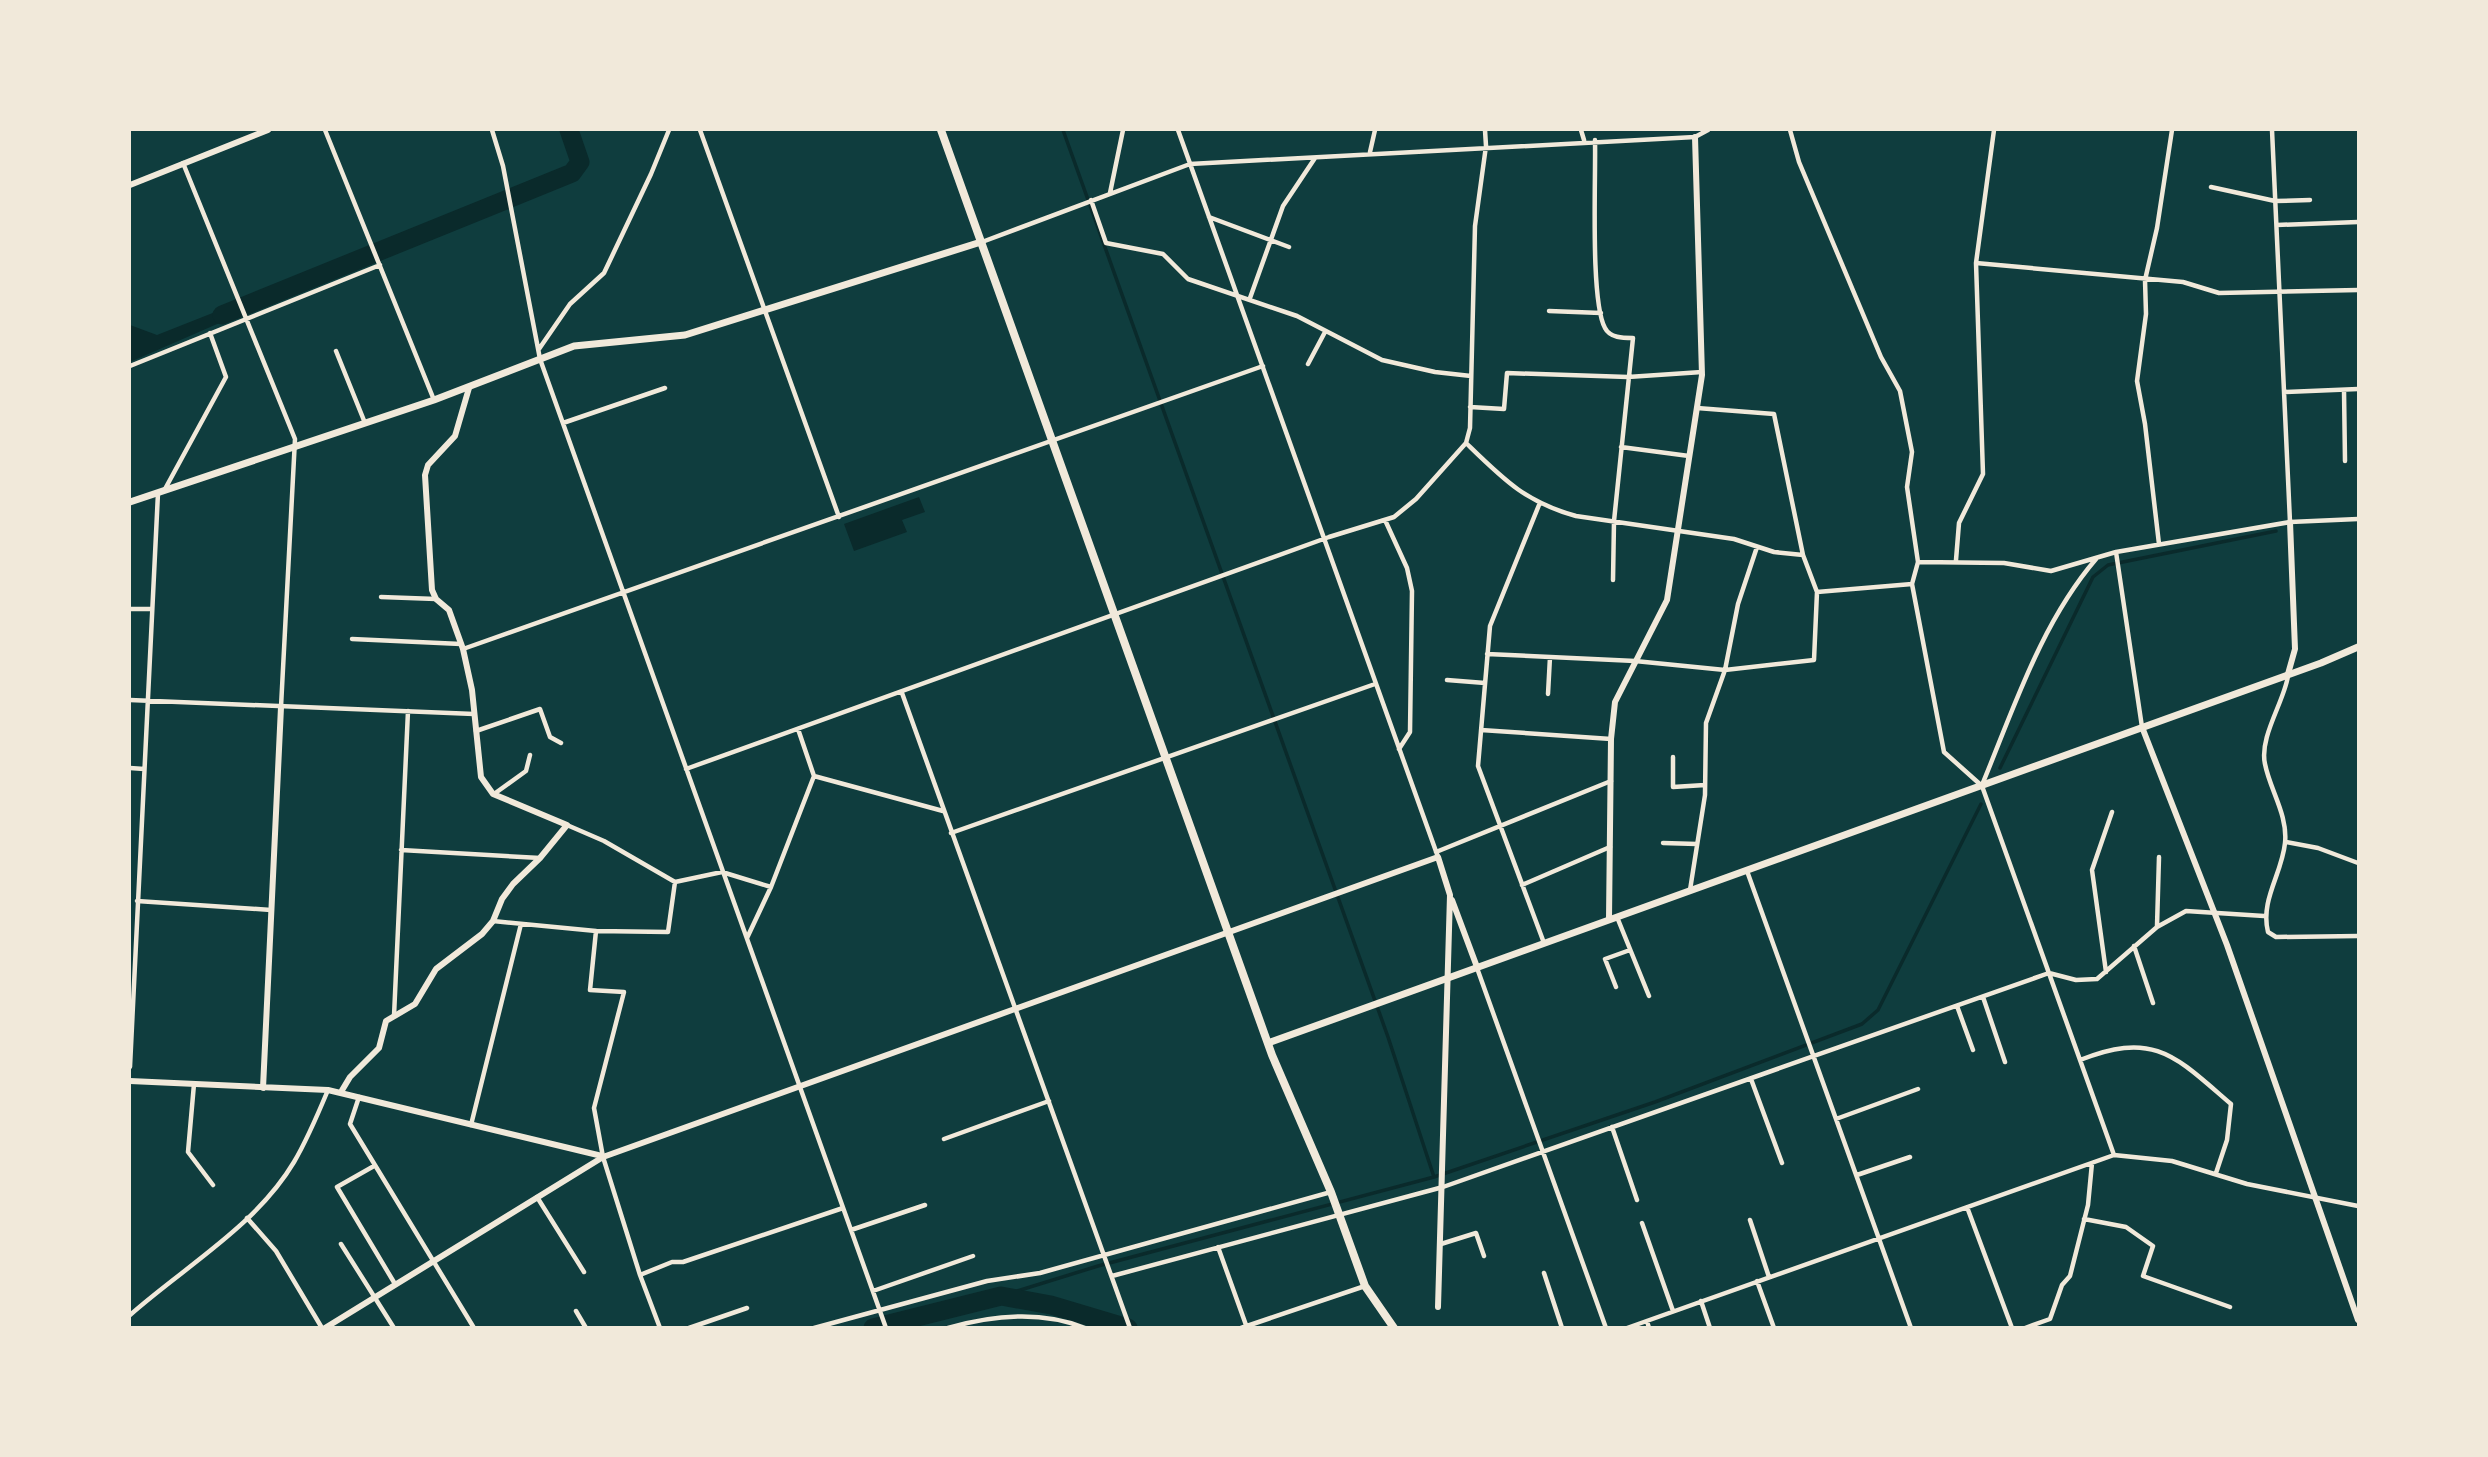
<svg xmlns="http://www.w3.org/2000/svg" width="2488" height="1457" font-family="Jost,sans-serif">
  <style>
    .water { fill: #0a2a2b }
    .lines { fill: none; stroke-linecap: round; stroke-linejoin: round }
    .stream { stroke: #0a2a2b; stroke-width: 3.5 }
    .river { stroke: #0a2a2b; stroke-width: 19 }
    .minor { stroke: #f1e9da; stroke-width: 4.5 }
    .tertiary { stroke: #f1e9da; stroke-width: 6 }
    .secondary { stroke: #f1e9da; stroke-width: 7 }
    .trunk { stroke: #f1e9da; stroke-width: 8 }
  </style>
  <rect width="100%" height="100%" fill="#0f3d3e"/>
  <path class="water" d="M243 301 247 311 130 362V325L157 335Z
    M919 497 925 512 902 520 907 532 854 551 844 524Z"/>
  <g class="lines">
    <path class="stream" d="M1063 130 1388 1037 1434 1177
      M2000 768 2093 577 2108 565 2276 531
      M1001 1296 1098 1266 1434 1177 1655 1102 1862 1024 1878 1010 1981 804"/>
    <path class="river" d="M222 315 572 173 580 162 569 130
      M873 1328 1001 1296 1051 1305 1128 1328"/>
    <path class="minor" d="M325 130 434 400
      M492 130 503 166 540 359 886 1328
      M700 130 839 517
      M1178 130 1438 857
      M1581 130 1584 140
      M1790 130 1799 162 1881 357 1900 391 1912 452 1907 487 1918 562 1912 584 1944 752 1982 786 2114 1155
      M2272 130 2290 522 2358 519
      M1595 140C1596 177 1590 301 1605 328 1610 338 1623 338 1633 338L1614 521 1613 580
      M1370 152 1375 130
      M183 163 295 439 281 707
      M2211 187 2275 201 2310 200
      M1110 193 1123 130
      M1091 200 1106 243 1163 254 1188 279 1297 316 1382 360 1435 372 1471 376
      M1209 217 1289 247
      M2277 225 2358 222
      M982 242 1190 164 1695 137 1708 130
      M1976 263 2183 282 2219 293 2358 290
      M1250 298 1283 206 1315 158
      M1549 311 1601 313
      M539 349 570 304 604 273 651 174 669 130
      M336 351 365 423
      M1308 364 1325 332
      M130 366 380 265
      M2344 390 2345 461
      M2284 392 2358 389
      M1470 407 1504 409 1507 373 1628 377 1702 372
      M1697 408 1774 414 1803 555
      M563 423 665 388
      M1466 443C1503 479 1525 502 1576 516L1734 539 1774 552 1803 555 1817 592 1912 584
      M1621 447 1689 456
      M165 489 226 377 210 333
      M1539 505 1490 626 1478 766 1544 943
      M1385 520 1407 568 1412 591 1410 732 1399 749
      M2159 544 2145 424 2137 381 2146 314 2145 280 2157 228 2172 130
      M2116 552 2142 727
      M1956 560 1959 523 1983 474 1976 263 1994 130
      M1918 562 2004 563 2051 571 2116 552 2290 522
      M381 597 436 599
      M130 609H151
      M352 639 461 644
      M463 649 1263 366
      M1487 654 1635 661 1725 670 1814 660 1817 592
      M2288 676C2284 702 2259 737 2265 764 2270 790 2288 815 2285 843 2282 874 2260 900 2268 932L2276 937 2358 936
      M1447 680 1485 683
      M902 693 1130 1328
      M1548 694 1550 657
      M130 700 474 714
      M1481 730 1611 739
      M476 731 540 709 550 737 561 743
      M1673 757V787L1705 785
      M130 768 144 769
      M686 769 1329 537 1394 517 1416 499 1466 443 1470 428 1475 226 1486 146 1485 130
      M814 776 943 811
      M1982 785C2014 708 2041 623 2096 559
      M494 794 526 771 530 755
      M567 825 604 841 675 882 722 872 771 887
      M951 833 1375 684
      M2286 842 2318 848 2358 863
      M1663 843 1697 844
      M401 850 540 858
      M1436 852 1611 781
      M1747 871 1911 1328
      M1522 885 1610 847
      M1690 890 1705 795 1706 723 1725 670 1738 604 1757 547
      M137 901 271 910
      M1617 917 1649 996
      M493 921 596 931 668 932 675 882
      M2157 926 2159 857
      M596 931 590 990 624 992 594 1108 603 1157 640 1275 660 1328
      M747 938 771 887 814 776 798 729
      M2134 946 2153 1003
      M1477 968 1606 1328
      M2106 972 2092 870 2112 812
      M1616 987 1605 959 1630 950
      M1983 997 2005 1062
      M1957 1006 1973 1050
      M394 1016 408 711
      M2080 1060C2155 1030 2176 1057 2231 1104L2227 1140 2216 1173
      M130 1067 158 493
      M1751 1079 1782 1163
      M194 1084 188 1152 213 1185
      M359 1097 350 1124 474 1328
      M1836 1119 1918 1089
      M471 1125 521 924
      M1612 1127 1637 1200
      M944 1139 1049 1101
      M374 1166 337 1187 395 1284
      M1857 1175 1910 1157
      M537 1197 584 1272
      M1967 1207 2012 1328
      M247 1218 276 1251 322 1328
      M2084 1219 2126 1227 2153 1246 2143 1276 2230 1307
      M1750 1220 1769 1277
      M1642 1223 1673 1311
      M851 1230 925 1205
      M341 1244 394 1328
      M1441 1244 1476 1233 1484 1256
      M1218 1247 1246 1325
      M1544 1273 1562 1328
      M640 1275 672 1262H683L843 1208
      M1112 1276 1443 1187 2049 973 2076 980 2097 979 2157 927 2186 911 2264 916
      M1757 1281 1774 1328
      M873 1291 973 1256
      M1701 1301 1710 1328
      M576 1311 586 1328
      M130 1315C184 1267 256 1226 294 1162 307 1140 318 1114 328 1090
      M1647 1321 1649 1328
      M689 1328 747 1308
      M814 1328 987 1281 1040 1273 1331 1192
      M948 1328C993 1315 1040 1310 1085 1328
      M1241 1328 1365 1286
      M1627 1328 2114 1155 2172 1161 2247 1184 2358 1206
      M2025 1328 2050 1319 2062 1285 2070 1276 2088 1205 2092 1163"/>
    <path class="tertiary" d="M130 185 268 130
      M2288 674 2295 649 2290 522
      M2142 727 2227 945 2358 1320
      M1452 900 1477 967
      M1609 919 1611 739 1615 702 1667 600 1702 375 1695 137
      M130 1081 328 1090 602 1156
      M263 1088 281 707
      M341 1092 350 1077 379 1048 386 1021 415 1004 436 969 482 934 493 921 502 899 513 884 540 858 567 825 493 794 481 777 472 690 463 649 449 610 436 599 432 590 425 475 428 465 455 436 469 388
      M325 1328 603 1157 1438 857 1450 895 1438 1307"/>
    <path class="secondary" d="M130 502 434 400 574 346 685 335 981 242
      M1268 1043 2321 663 2358 647"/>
    <path class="trunk" d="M941 130 1272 1055 1331 1192 1365 1286 1394 1328"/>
  </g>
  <rect width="2488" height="1457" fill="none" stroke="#f1e9da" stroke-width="262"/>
</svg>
